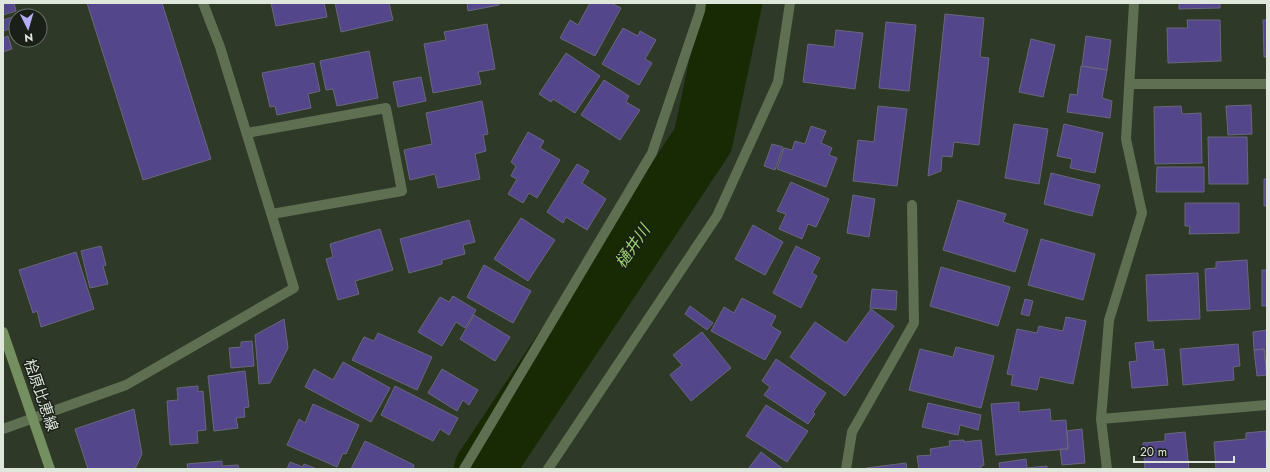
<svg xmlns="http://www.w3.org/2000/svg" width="1270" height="472" font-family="Jost,'Noto Sans JP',sans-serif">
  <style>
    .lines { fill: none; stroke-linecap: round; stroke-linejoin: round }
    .river { stroke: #172a03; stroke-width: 60 }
    .building { fill: #53468b; stroke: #69677b }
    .street { stroke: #5e6f52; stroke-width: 10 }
    .secondary { stroke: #748f60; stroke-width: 10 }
    .labels { text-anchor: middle; stroke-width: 3; stroke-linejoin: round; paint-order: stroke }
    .street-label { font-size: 15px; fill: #dfe6db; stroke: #1a1f17 }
    .water-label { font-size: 16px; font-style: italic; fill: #9dd371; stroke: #1a1f17 }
  </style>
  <rect width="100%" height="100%" fill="#2f3928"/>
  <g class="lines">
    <path class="river" d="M484 469 703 140 732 3"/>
  </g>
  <path class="building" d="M3 3H14L16 11 3 15Z
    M87 3H162L211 159 143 180Z
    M271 3H324L327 17 276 26Z
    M335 3H389L393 20 341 32Z
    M467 3H499V5L468 11Z
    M590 3H611L621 8 595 56 560 38 570 20 578 25Z
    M1166 3H1220V8L1179 9V3Z
    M32 11 33 16H16V27L3 31V20Z
    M945 14 984 18 980 57 989 58 979 145 954 142 952 157 942 156 941 171 928 176Z
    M1187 20H1220L1221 61 1168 63 1167 28H1188Z
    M1263 20H1267V57H1264Z
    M886 22 916 25 909 91 879 88Z
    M487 24 495 69 478 72 481 84 433 93 424 44 446 40 444 32Z
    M623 28 638 36 640 31 656 40 645 59 652 63 639 85 602 64Z
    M836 30 863 33 855 89 803 82 808 44 834 47Z
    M8 36 12 49 3 52V38Z
    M1086 36 1111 40 1107 70 1082 66Z
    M1031 39 1055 45 1043 97 1019 92Z
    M369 51 378 98 337 106 333 89 326 90 320 61Z
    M566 53 600 76 575 113 553 99 551 102 539 94Z
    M314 63 320 91 308 94 311 108 277 115 275 106 270 107 262 73Z
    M1081 66 1107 70 1102 98 1112 101 1110 118 1067 112 1070 94 1077 95Z
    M421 77 426 101 398 107 393 82Z
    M604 80 629 96 626 102 640 110 620 140 581 115Z
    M482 101 488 134 483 135 486 151 475 154 480 179 438 188 435 174 410 180 404 150 432 144 426 113Z
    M1251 105 1252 134 1228 135 1226 106Z
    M878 106 907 109 897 186 853 181 858 140 874 142Z
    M1181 106 1182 114 1201 113 1202 163 1155 164 1154 107Z
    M1014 124 1048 129 1039 184 1005 178Z
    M1064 124 1103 133 1095 173 1070 168 1072 159 1057 156Z
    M811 126 826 131 821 143 832 148 829 155 837 158 826 187 777 169 784 148 792 150 795 141 805 144Z
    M528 132 544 141 540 148 560 160 537 198 529 193 523 203 508 194 517 179 511 176 516 166 511 162Z
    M1208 137H1247L1248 184H1209Z
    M772 144 783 147 775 170 764 166Z
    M577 164 589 171 582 183 606 199 587 230 566 217 563 223 547 212Z
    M1157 167H1204V192H1156Z
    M1051 173 1100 185 1092 216 1044 204Z
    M1264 179H1267V206H1264Z
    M791 182 829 199 816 227 808 224 802 239 779 229 786 214 777 211Z
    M853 195 875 199 869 237 847 233Z
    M958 200 1006 214 1003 222 1028 230 1015 272 943 250Z
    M1185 203H1239V233L1189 234 1190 226H1185Z
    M521 218 555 240 528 281 494 259Z
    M469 220 475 242 463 245 465 254 442 260V264L409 273 400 239Z
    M753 225 783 242 765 275 735 259Z
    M380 229 393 270 355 281 359 294 338 300 326 259 333 257 330 244Z
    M1041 239 1095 254 1083 300 1028 285Z
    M101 246 106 265 103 266 108 284 90 288 81 251Z
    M796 246 820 258 812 273 817 276 801 308 773 293Z
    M76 252 94 309 41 327 37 311 33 313 19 270Z
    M1247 260 1250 309 1207 311 1205 269 1216 268V262Z
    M484 265 531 291 513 323 467 297Z
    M941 267 1010 287 998 326 930 306Z
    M1262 270H1267V306H1262Z
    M1198 273 1200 319 1148 321 1146 275Z
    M872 289 897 291 896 310 870 308Z
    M453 296 476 310 465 328 456 322 442 346 418 332 440 297 449 302Z
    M742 298 776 316 771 326 781 332 765 360 711 331 724 307 734 313Z
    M1025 299 1033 301 1029 316 1021 314Z
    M690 306 713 323 707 330 685 314Z
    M871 309 894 326 845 396 790 357 815 322 846 343Z
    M474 315 510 337 495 361 460 339Z
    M1066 317 1086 321 1073 384 1040 377 1037 390 1011 385 1013 375 1007 374 1017 329 1037 333 1039 326 1063 331Z
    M284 319 288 348 270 383 259 384 255 335Z
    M1267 330V378L1264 349 1254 350 1253 332Z
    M702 332 731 368 691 401 670 375 682 365 673 355Z
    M378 333 432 357 417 390 352 360 364 337 374 341Z
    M252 341 254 366 231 368 229 348 241 347V342Z
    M1153 341 1154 350 1164 349 1168 385 1132 388 1129 362 1137 361 1135 343Z
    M1238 344 1240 366 1233 367 1234 380 1183 385 1180 349Z
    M956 347 994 356 981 408 909 390 920 349 953 357Z
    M1264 349 1267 375 1257 376 1254 350Z
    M776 359 826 393 813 412 815 414 808 424 764 395 770 387 762 381Z
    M343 362 390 388 371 422 305 387 314 369 333 380Z
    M442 369 478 390 469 405 463 400 457 411 428 393Z
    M245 371 249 407 244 408 245 417 236 418 238 428 214 431 208 376Z
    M198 386V392L203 391 206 430 197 431 198 443 170 445 167 401 178 400 177 388Z
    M395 386 458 418 449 435 440 429 433 441 381 415Z
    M1019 402V412L1050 409 1051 421 1066 420 1068 449 996 455 991 404Z
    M928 403 981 415 978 430 960 425 958 435 922 427Z
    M313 404 359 425 346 454 343 453 337 467 287 445 299 419 305 423Z
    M766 405 808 431 787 462 746 436Z
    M134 409 142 454 135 469H88L75 429Z
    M1082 429 1085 463 1062 465 1060 449H1068L1067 431Z
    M1266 431 1267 469H1216L1214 442 1246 439V433Z
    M1185 432 1189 469H1145L1143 443 1165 441V434Z
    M964 440V442L981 440 984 465 981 466V469H919L917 456 931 455 930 449 950 446 949 441Z
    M365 441 414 465 413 469H351Z
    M761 452 783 469H748Z
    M1026 459 1027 468 1047 466V469H1000L999 463Z
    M222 461V466L238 465 239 469H188L187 464Z
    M290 462 303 467 304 464 317 469H287Z
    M906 463 907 469H866V468Z"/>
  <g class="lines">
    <path class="street" d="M1129 84H1267
      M247 133 386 108 402 191 272 214
      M1101 419 1267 405
      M3 429 126 385 294 288 220 47 203 3
      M464 469 652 153 700 11 701 3
      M548 469 717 216 778 82 790 3
      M846 469 852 432 914 323 912 205
      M1107 469 1101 419 1109 320 1142 213 1126 139 1134 3"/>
    <path class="secondary" d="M3 332 50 469"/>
  </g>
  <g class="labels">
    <g class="street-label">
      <text transform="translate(41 395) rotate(71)" y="5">桧原比恵線</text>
    </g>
    <g class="water-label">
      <text transform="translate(632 246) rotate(-56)" y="6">樋井川</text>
    </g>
  </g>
  <rect width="1270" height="472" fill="none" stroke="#dfe6db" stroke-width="8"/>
  <g transform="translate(28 28) rotate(175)"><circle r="19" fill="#1a1f17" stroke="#696f65"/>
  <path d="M0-3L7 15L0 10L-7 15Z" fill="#b6acf8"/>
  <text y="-6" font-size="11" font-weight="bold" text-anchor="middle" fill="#dfe6db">N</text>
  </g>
  <path d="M1134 456v6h100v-6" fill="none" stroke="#dfe6db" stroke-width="2"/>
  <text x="1140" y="456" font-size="12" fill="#dfe6db" stroke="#1a1f17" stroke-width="3" paint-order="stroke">20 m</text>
</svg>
